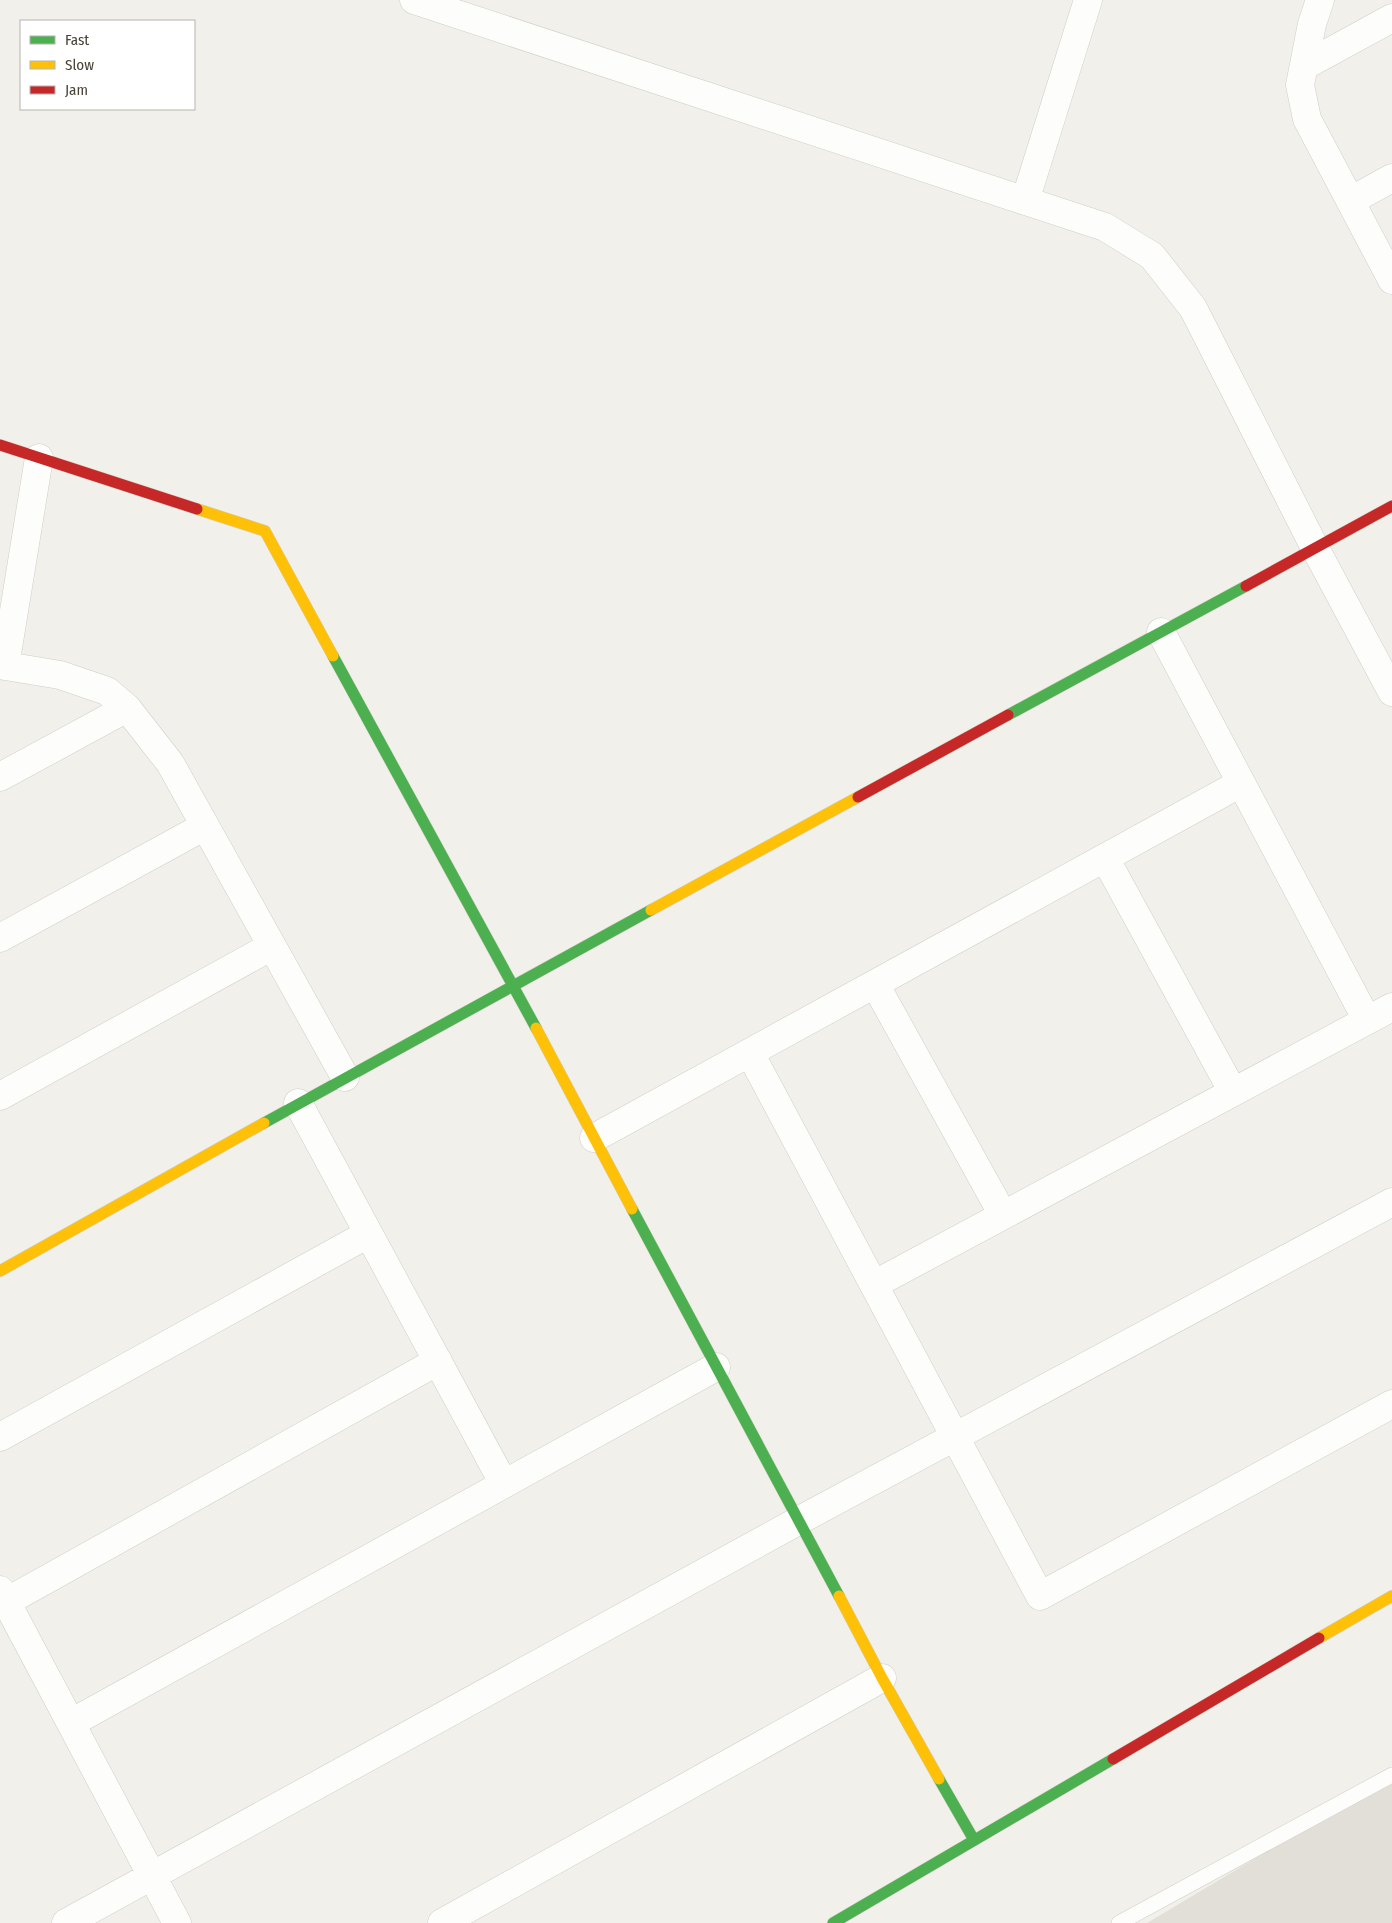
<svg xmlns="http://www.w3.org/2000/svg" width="1392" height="1923" font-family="'Fira Sans Condensed',sans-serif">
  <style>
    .industrial { fill: #e1dfd8 }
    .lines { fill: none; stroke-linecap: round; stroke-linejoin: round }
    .lane-casing { stroke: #cfcec7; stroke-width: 16 }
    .street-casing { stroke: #cfcec7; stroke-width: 29 }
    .fast-casing { stroke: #d1cec1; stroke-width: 12 }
    .slow-casing { stroke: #d1cec1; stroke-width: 12 }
    .jam-casing { stroke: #d1cec1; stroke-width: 12 }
    .lane { stroke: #fdfdfc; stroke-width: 15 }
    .street { stroke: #fdfdfc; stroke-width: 28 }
    .fast { stroke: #4caf50; stroke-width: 11 }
    .slow { stroke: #ffc107; stroke-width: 11 }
    .jam { stroke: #c62828; stroke-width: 11 }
  </style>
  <rect width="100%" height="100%" fill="#f1f0ea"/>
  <path class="industrial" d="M1392 1777V1923H1147Z"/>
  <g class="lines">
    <g class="lane-casing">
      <path id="lane" d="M1119 1923 1392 1775"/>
    </g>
    <g class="street-casing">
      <path id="street" d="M414 0 1105 227 1152 256 1193 308 1315 548 1392 692
        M1320 0 1312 24 1300 85 1307 119 1392 280
        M1304 66 1392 18
        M1025 201 1088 0
        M1350 201 1392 178
        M1161 632 1367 1020
        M0 665 60 675 107 691 127 708 170 763 345 1077
        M5 666 39 458
        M0 777 127 708
        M1105 858 1233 1092
        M0 938 205 826
        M875 984 1003 1215
        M750 1053 1040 1596 1392 1404
        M0 1096 272 946
        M298 1103 504 1484
        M594 1138 1241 783
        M875 1284 1392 1007
        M0 1437 368 1234
        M0 1590 177 1923
        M6 1602 438 1361
        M71 1723 716 1367
        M66 1923 798 1521 1392 1202
        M442 1923 882 1678"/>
    </g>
    <g class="fast-casing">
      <path id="fast" d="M333 656 536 1028
        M1008 715 1246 586
        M264 1123 651 910
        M632 1209 839 1596
        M939 1779 974 1840
        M833 1923 1113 1759"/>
    </g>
    <g class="slow-casing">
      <path id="slow" d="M197 509 265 531 333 656
        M651 910 858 797
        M536 1028 632 1209
        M0 1271 264 1123
        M839 1596 882 1678 939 1779
        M1319 1638 1392 1596"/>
    </g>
    <g class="jam-casing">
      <path id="jam" d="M0 445 197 509
        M1246 586 1392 506
        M858 797 1008 715
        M1113 1759 1319 1638"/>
    </g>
    <use href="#lane" class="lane"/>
    <use href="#street" class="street"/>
    <use href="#fast" class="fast"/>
    <use href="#slow" class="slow"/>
    <use href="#jam" class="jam"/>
  </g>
  <rect x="20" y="20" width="175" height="90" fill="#ffffff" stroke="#b6b4af"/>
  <rect x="30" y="36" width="25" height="8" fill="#4caf50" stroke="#b6b4af"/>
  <text x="65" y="45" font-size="15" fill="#484336">Fast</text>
  <rect x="30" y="61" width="25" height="8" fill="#ffc107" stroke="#b6b4af"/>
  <text x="65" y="70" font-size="15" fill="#484336">Slow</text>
  <rect x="30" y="86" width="25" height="8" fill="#c62828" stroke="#b6b4af"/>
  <text x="65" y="95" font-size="15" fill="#484336">Jam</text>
</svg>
